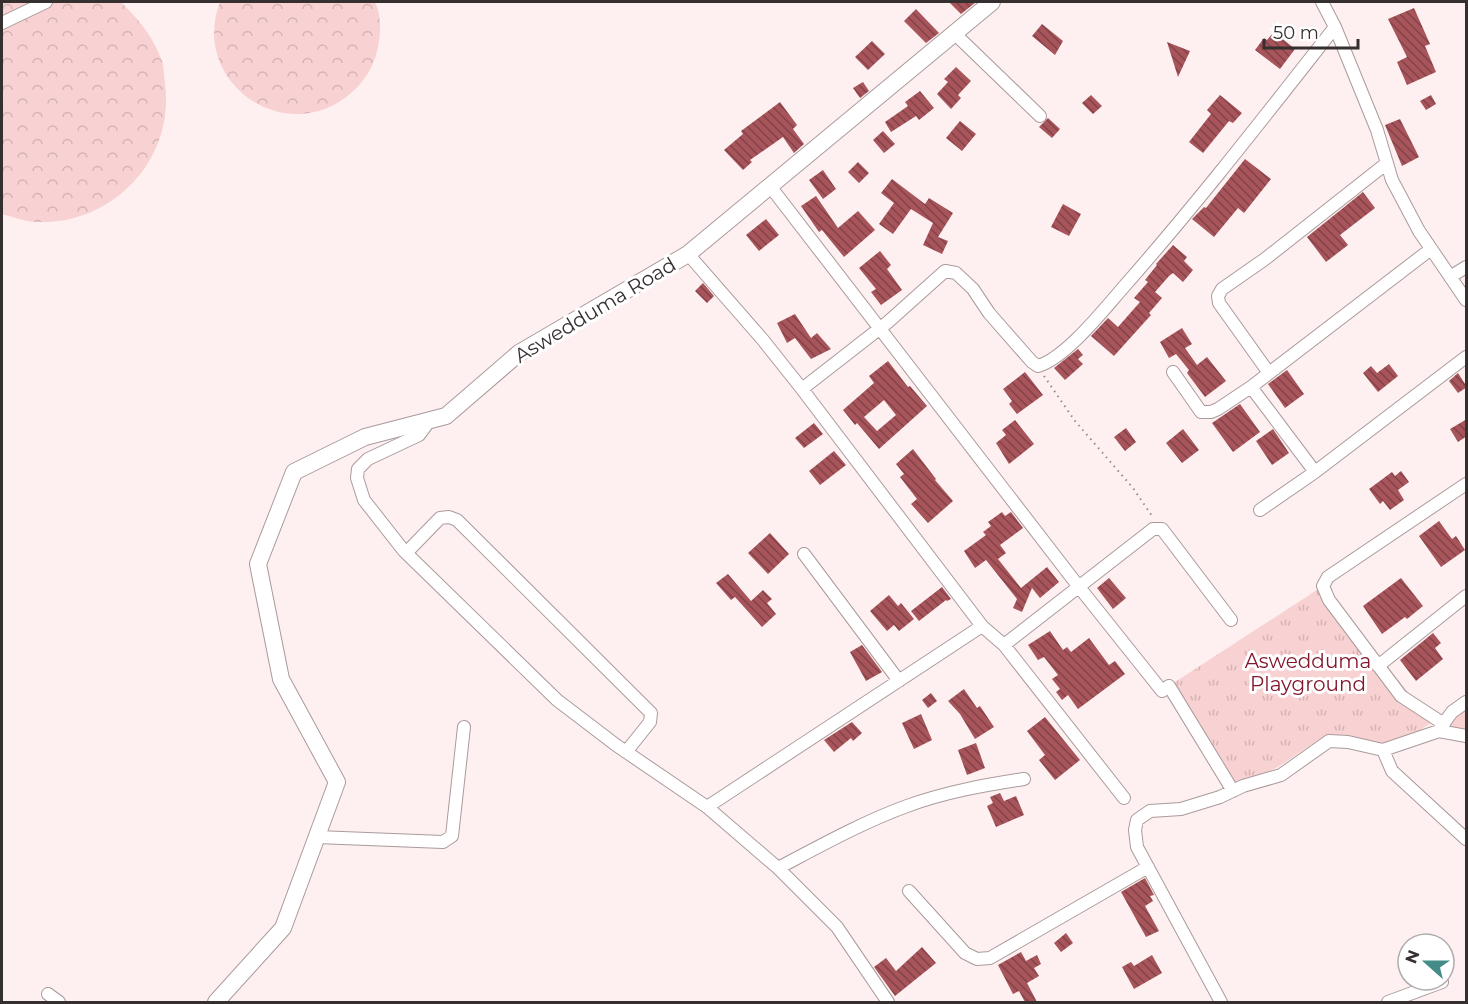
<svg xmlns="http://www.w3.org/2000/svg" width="1468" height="1004" font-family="Montserrat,sans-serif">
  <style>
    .green { fill: #f8d1d2 }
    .forest { fill: url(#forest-crowns) }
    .park { fill: url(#park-tufts) }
    .building { fill: url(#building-back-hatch); fill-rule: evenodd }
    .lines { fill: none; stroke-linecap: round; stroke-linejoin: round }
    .street-casing { stroke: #aa9a9b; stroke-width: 14 }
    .secondary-casing { stroke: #aa9a9b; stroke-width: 18 }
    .path { stroke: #938a8a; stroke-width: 2; stroke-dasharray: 1.5 4.5; stroke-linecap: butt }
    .street { stroke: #fff; stroke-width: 12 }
    .secondary { stroke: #fff; stroke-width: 16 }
    .labels { text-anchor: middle; stroke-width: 6; stroke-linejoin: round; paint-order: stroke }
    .street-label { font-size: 20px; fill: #352f2f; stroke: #fff }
    .park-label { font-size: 20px; fill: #83182d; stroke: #fff }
  </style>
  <defs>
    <pattern id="forest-crowns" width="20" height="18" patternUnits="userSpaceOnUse" patternTransform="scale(1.5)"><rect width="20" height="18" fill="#f8d1d2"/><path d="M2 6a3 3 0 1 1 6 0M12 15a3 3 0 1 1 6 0" fill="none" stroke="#d5b4b5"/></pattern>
    <pattern id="park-tufts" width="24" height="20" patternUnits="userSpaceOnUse" patternTransform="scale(1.5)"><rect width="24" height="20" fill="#f8d1d2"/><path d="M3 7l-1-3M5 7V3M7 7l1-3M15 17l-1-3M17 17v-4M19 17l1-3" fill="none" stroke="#d5b4b5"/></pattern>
    <pattern id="building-back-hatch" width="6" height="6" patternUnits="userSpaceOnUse" patternTransform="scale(1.5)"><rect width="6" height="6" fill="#a8545b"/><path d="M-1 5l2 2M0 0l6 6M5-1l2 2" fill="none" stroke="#824248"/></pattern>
  </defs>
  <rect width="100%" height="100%" fill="#fef0f0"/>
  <path class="green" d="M1466 706V734L1443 730 1454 715Z"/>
  <path class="forest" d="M2 2H121C140 21 152 35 162 61 164 68 164 76 165 84 175 159 113 225 37 222 26 222 13 217 2 214Z
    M220 2H375C382 17 381 35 377 51 373 68 364 82 351 93 286 150 189 82 220 2Z"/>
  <path class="park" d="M1323 586 1432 722 1396 747 1324 736 1281 765 1233 791 1169 686Z"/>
  <path class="building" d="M949 2H976L961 14Z
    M1414 8 1430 44 1425 46 1436 72 1407 85 1397 62 1407 57 1388 19Z
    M916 9 939 33 926 43 904 21Z
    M1042 24 1063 41 1055 55 1032 36Z
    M1274 32 1295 49 1280 69 1255 50 1264 38 1267 40Z
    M872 41 885 54 868 70 855 57Z
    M1167 42 1190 51 1178 77Z
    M956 67 971 81 958 95 961 98 951 109 937 94 948 82 944 79Z
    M863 82 869 91 860 98 853 88Z
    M920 91 934 108 919 120 916 116 891 132 885 122 908 106 905 102Z
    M1091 95 1102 106 1093 114 1082 103Z
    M1220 95 1242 113 1233 123 1229 121 1203 153 1189 142 1211 114 1207 110Z
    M1431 95 1436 104 1426 110 1420 101Z
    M780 102 797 125 793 129 804 144 794 153 783 137 750 160 752 162 743 170 724 150 743 134 741 131Z
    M1048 118 1060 129 1052 138 1039 127Z
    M1400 119 1419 157 1402 166 1385 125Z
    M960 121 976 134 962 151 946 138Z
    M883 131 895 144 884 153 873 140Z
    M1245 159 1271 179 1244 213 1238 208 1214 237 1192 219 1204 207 1206 208Z
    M858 162 869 173 859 183 848 172Z
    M823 170 836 189 823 199 809 180Z
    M892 179 925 204 929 198 953 213 938 237 948 241 942 254 923 245 933 223 911 209 893 234 879 224 894 203 881 193Z
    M1363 192 1375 208 1340 235 1348 245 1326 262 1307 237Z
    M816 196 838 228 858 211 875 230 844 257 822 230 819 232 801 206Z
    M1063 204 1081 214 1069 236 1051 227Z
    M766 219 779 235 759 251 746 235Z
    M1173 245 1187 257 1184 261 1193 270 1183 282 1173 273 1169 276 1155 292 1162 298 1149 313 1151 315 1114 356 1091 336 1108 318 1118 327 1140 302 1134 298 1148 282 1145 280 1157 265 1156 264Z
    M880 251 891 265 887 269 902 290 881 305 871 292 876 289 859 268Z
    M703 283 714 296 707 303 695 291Z
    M795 314 811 338 817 333 831 349 811 359 795 338 787 343 777 323Z
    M1182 328 1192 344 1185 348 1197 365 1207 357 1226 381 1205 397 1187 373 1189 370 1176 354 1169 358 1160 342Z
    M1078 349 1083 355 1078 359 1083 364 1065 380 1054 368Z
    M888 361 908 387 910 386 927 406 879 449 857 423 855 425 843 410 874 383 869 376ZM884 400 896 415 877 431 864 417Z
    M1389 364 1398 376 1378 392 1363 373 1371 366 1377 373Z
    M1287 370 1304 394 1285 408 1268 384Z
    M1025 372 1043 395 1017 414 1009 404 1012 401 1003 389Z
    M1458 373 1467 387 1458 393 1449 381Z
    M1240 404 1260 432 1233 452 1212 423Z
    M1467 419V436L1458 442 1450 429Z
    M1015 420 1034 444 1009 464 996 443 1006 435 1002 430Z
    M814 423 823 434 804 448 795 438Z
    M1126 428 1136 442 1125 451 1114 437Z
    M1183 429 1199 450 1182 463 1166 443Z
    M1273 429 1289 453 1272 465 1256 441Z
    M913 449 936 479 935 480 953 501 928 523 911 504 917 499 900 477 904 474 896 464Z
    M834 451 846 465 820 485 809 471Z
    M1401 471 1409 482 1398 490 1404 500 1390 510 1383 501 1380 504 1369 489 1392 472 1395 476Z
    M1002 512 1005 516 1011 512 1023 528 1000 545 1006 553 998 559 1021 588 1047 567 1059 582 1040 598 1032 588 1022 612 1013 608 1017 599 986 560 975 568 964 551 986 535 983 532 991 526 988 522Z
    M1439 521 1452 539 1456 536 1465 550 1441 567 1419 536Z
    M770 533 789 554 768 574 748 553Z
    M728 574 751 601 763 590 772 599 767 603 776 614 762 627 735 597 731 600 716 583Z
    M1109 578 1126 598 1113 609 1097 588Z
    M1401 578 1423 606 1407 619 1405 617 1382 634 1363 606Z
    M942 587 951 599 947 601 946 600 919 621 911 611Z
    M889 595 898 606 901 603 914 619 899 631 894 625 887 631 870 611Z
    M1050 631 1063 650 1067 647 1071 652 1089 638 1109 665 1115 661 1125 674 1078 709 1068 695 1062 700 1056 692 1060 689 1052 679 1058 675 1044 657 1038 660 1028 645Z
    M1433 633 1441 643 1435 648 1443 659 1416 681 1400 660Z
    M862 645 882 672 866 681 850 652Z
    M964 689 977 708 980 706 994 727 975 739 960 714 948 701Z
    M931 693 937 701 928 708 922 700Z
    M921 714 932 740 914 749 902 723Z
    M1045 717 1080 760 1055 780 1039 760 1045 755 1027 731Z
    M852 722 862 733 853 741 851 738 834 752 824 740Z
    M976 743 985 768 967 775 958 750Z
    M1000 793 1004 801 1016 796 1024 815 996 827 987 806 993 803 990 797Z
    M1145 878 1154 895 1150 896 1153 901 1145 906 1159 931 1146 937 1121 892Z
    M1066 933 1073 943 1061 952 1054 943Z
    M922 947 936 963 895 996 874 967 886 958 896 971Z
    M1021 952 1026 961 1037 955 1041 964 1034 968 1039 976 1027 983 1037 1002H1025L1019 991 1013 994 998 965Z
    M1152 955 1162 973 1134 989 1122 967 1131 962 1134 966Z"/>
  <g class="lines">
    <g class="street-casing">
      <path id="street" d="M1322 2 1335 27 1377 130 1392 180 1419 231 1466 300
        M2 23 46 2
        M954 33 1040 116
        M773 190 1079 587 1162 691 1169 686 1233 791
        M1450 277 1466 267
        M1173 372 1201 412H1211L1218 409 1251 387 1431 249
        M1269 373 1219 303 1218 296 1222 289 1265 259 1387 163
        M1251 387 1315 472
        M802 389 888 322 945 271 956 273 973 289 989 313 1032 362 1038 366C1065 358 1102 312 1121 290 1196 205 1265 116 1335 27
        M430 420 419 435 368 459 358 469 357 478 364 500 404 551 557 700 616 745 707 807 982 626 802 389 763 340 688 254
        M1260 510 1315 472 1466 357
        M406 553 440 518 449 517 457 520 651 713 650 722 626 752
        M804 554 899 681
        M982 626 1004 645 1124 798
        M1004 645 1153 529H1162L1231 620
        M1378 666 1466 596
        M1444 724 1401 696 1329 600 1323 586 1328 577 1466 484
        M1439 730 1452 712 1466 702
        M1383 750 1392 771 1466 839
        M707 807 778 868C820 846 863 822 907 806 945 792 985 785 1024 779
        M317 837 443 842 452 836 464 727
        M778 868 837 927 888 1002
        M909 891 965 953 977 959 990 958 1148 867
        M48 994 59 1002
        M1221 1002 1137 847 1135 830 1137 820 1150 811 1181 809 1220 797 1243 786 1281 775 1329 741 1348 742 1383 750 1439 731 1466 736
        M1388 1002 1442 982"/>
    </g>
    <g class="secondary-casing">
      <path id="secondary" d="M216 1002 283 928 337 782 281 679 258 564 294 472 365 437 446 416 519 353 688 254 992 2"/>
    </g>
    <path class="path" d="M1044 376 1075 421 1133 488 1152 516"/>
    <use href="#street" class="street"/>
    <use href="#secondary" class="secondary"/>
  </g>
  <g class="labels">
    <g class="street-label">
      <text transform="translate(595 310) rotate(-31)" y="7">Aswedduma Road</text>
    </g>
    <g class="park-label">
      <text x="1308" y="668">Aswedduma<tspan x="1308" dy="23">Playground</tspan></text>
    </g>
  </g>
  <rect width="1468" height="1004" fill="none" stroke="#352f2f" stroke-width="6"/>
  <g transform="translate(1426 962) rotate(291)"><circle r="28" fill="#ffffff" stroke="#aeacac" stroke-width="1.5"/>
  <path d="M0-4.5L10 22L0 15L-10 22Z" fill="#448c87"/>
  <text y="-9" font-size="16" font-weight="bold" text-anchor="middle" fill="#352f2f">N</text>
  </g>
  <path d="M1264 39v9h94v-9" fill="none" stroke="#352f2f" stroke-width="3"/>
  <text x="1273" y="39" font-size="18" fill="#352f2f" stroke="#ffffff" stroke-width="4.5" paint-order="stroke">50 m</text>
</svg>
